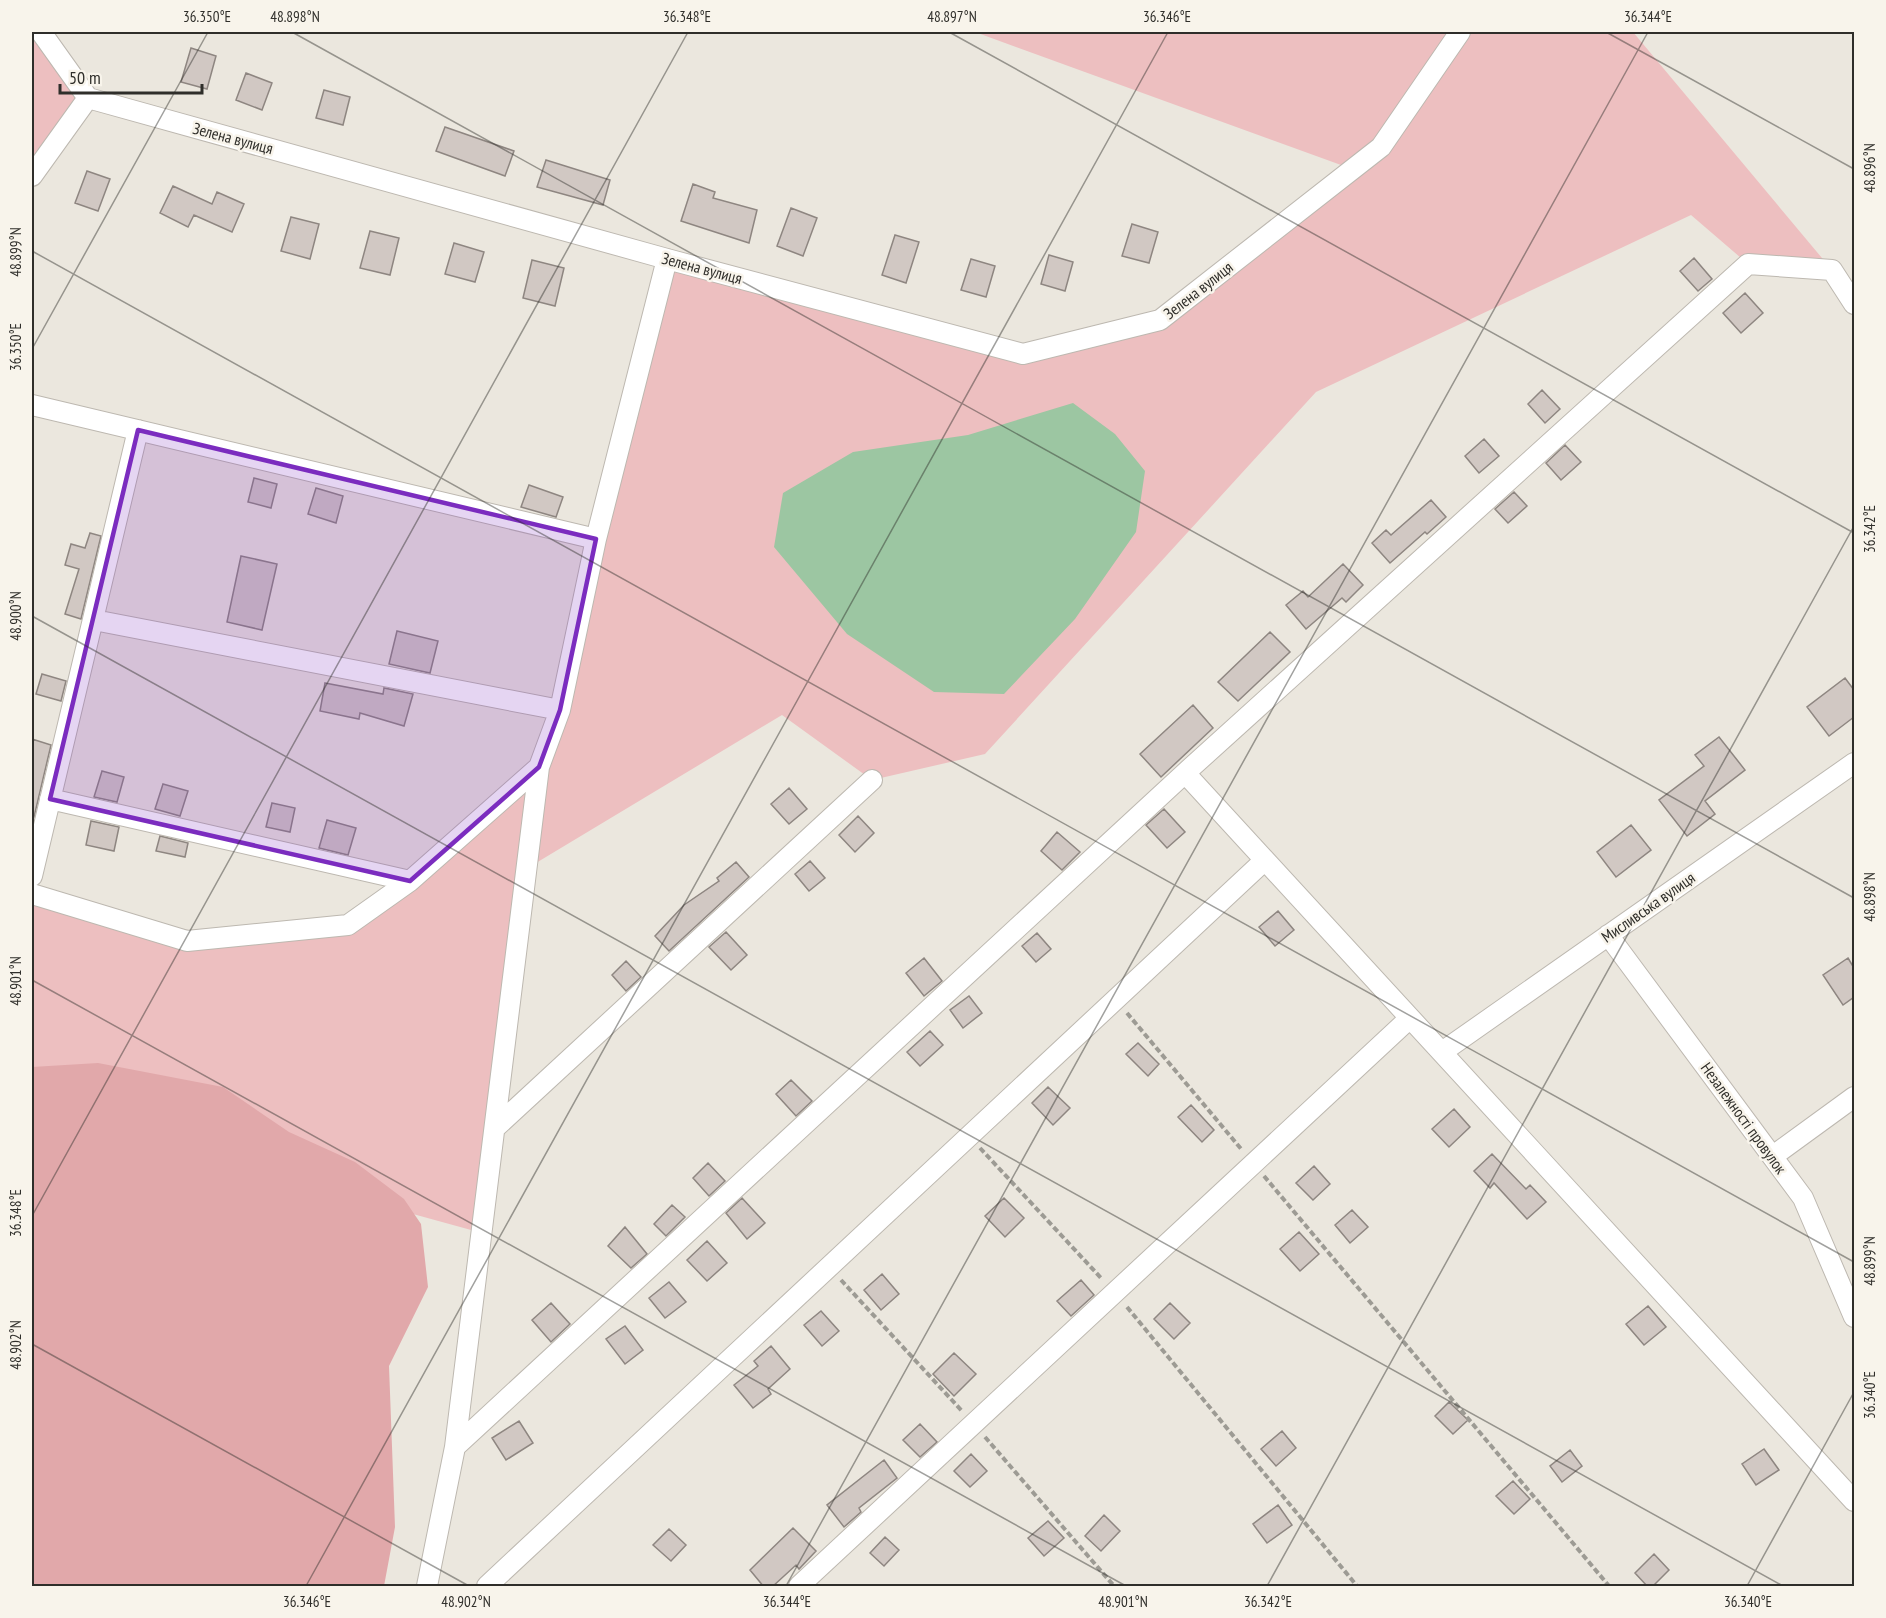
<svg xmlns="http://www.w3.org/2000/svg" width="1886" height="1618" font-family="'PT Sans Narrow',sans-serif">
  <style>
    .green { fill: #edbfc0 }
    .forest { fill: #e1a8aa }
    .water { fill: #9cc6a2 }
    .building { fill: #d1c8c3; stroke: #8e8681; stroke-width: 1.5 }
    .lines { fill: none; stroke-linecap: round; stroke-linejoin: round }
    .minor-casing { stroke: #bdb8b0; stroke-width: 22 }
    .path { stroke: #9d9b94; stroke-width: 4; stroke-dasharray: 6 3; stroke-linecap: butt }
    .minor { stroke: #fff; stroke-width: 20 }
    .marked { fill: #7b2cbf; fill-opacity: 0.2; stroke: #7b2cbf; stroke-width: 4.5; stroke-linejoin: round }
    .ticks { fill: none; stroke: #2f2e2a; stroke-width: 1.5; stroke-opacity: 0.45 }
    .labels { text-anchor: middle; stroke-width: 5; stroke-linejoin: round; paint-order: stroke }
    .street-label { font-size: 16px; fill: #2f2e2a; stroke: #f8f4eb }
    .neatline { fill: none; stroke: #2f2e2a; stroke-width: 2 }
    .ticks-label { font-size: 15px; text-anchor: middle; fill: #2f2e2a }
  </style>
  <rect width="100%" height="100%" fill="#ebe7de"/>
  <path class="green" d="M32 32H41L88 98 32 176Z
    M975 32H1633L1832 270 1748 264 1691 215 1316 392 985 754 872 780 782 715 526 869 482 1233 32 1109V894L187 941 348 925 539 767 667 259 1023 353 1160 320 1352 169Z"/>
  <path class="forest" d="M98 1063 223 1087 289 1132 355 1162 404 1199 421 1224 428 1287 389 1366 395 1527 384 1586H32V1067Z"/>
  <path class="water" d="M1073 403 1115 434 1145 471 1136 532 1075 619 1004 694 934 692 847 634 774 547 783 493 853 452 968 435Z"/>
  <path class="building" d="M191 48 216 56 207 89 181 82Z
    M246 73 272 83 262 110 236 100Z
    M324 90 350 97 343 125 316 118Z
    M445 127 514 151 505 176 436 151Z
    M546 160 610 180 603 205 537 187Z
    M87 171 110 179 98 211 75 203Z
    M693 184 715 192 713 198 757 210 749 243 681 221Z
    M173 186 212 204 217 192 244 204 232 232 194 215 188 227 160 213Z
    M791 208 817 218 803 256 777 246Z
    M291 217 319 224 310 259 281 251Z
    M1132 224 1158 232 1149 263 1122 256Z
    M370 231 399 238 390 275 360 268Z
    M895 235 919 242 906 283 882 275Z
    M454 243 484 252 475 282 445 274Z
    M1049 255 1073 262 1065 291 1041 284Z
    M1694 258 1712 279 1698 291 1680 271Z
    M971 259 995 266 986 297 961 290Z
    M532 260 564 268 555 306 523 298Z
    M1745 293 1763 313 1741 333 1723 313Z
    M1542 390 1560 409 1545 423 1528 404Z
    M1484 439 1499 456 1479 473 1465 456Z
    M1565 445 1581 462 1561 480 1546 463Z
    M254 478 277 484 271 508 248 502Z
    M529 485 563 497 556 517 521 507Z
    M316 488 343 496 336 523 308 514Z
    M1514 492 1527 506 1508 523 1495 509Z
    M1431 500 1446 517 1427 534 1425 532 1390 563 1372 543 1386 530 1391 535Z
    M90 533 101 536 81 619 65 614 79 569 65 565 71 544 85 548Z
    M241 556 277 564 262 630 227 622Z
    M1343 564 1363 585 1346 602 1342 598 1306 629 1286 605 1303 591 1308 597Z
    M397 631 438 641 430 673 389 664Z
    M1270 632 1290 652 1238 701 1218 682Z
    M42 674 66 681 61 701 36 694Z
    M1845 678 1854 690V717L1829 736 1807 707Z
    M325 683 383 694 384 688 413 694 404 726 360 713 359 719 320 711Z
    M1193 705 1213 728 1161 777 1140 754Z
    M1719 737 1745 770 1705 801 1715 814 1687 836 1659 800 1704 766 1695 755Z
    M32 739 51 745 34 817 32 816Z
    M102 771 124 777 117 802 94 797Z
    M163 784 188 791 180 816 155 809Z
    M789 788 807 809 789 824 771 804Z
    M272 803 295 808 290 832 266 827Z
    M1164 809 1185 832 1167 848 1146 825Z
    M858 816 874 833 855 852 839 835Z
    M327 820 356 828 348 855 319 848Z
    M91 821 119 827 114 851 86 845Z
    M1631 825 1651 850 1616 877 1597 852Z
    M1057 832 1080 852 1062 870 1041 851Z
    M160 836 188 843 185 857 156 851Z
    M810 861 825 878 809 891 795 874Z
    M736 862 749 877 669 951 655 936 684 905 719 881 717 878Z
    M1278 911 1294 930 1275 946 1259 927Z
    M726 932 747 955 731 970 709 947Z
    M1037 933 1051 949 1036 962 1022 946Z
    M924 958 942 981 924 996 906 973Z
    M1848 958 1854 968V997L1843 1005 1823 975Z
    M626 961 641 977 626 991 612 975Z
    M969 996 982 1013 963 1028 950 1010Z
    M930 1031 943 1045 920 1066 907 1052Z
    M1138 1043 1159 1064 1148 1076 1126 1054Z
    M791 1080 812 1101 796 1116 776 1094Z
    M1048 1087 1070 1108 1053 1125 1032 1103Z
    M1191 1105 1214 1130 1202 1142 1178 1117Z
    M1454 1109 1470 1127 1449 1147 1432 1129Z
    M1492 1154 1526 1189 1530 1185 1546 1202 1527 1219 1494 1183 1490 1188 1474 1171Z
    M708 1163 725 1181 709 1196 693 1178Z
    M1314 1166 1330 1184 1313 1200 1296 1183Z
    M742 1198 765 1223 747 1239 726 1213Z
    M1004 1198 1024 1218 1005 1237 985 1216Z
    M672 1205 685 1217 666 1236 654 1224Z
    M1352 1210 1368 1227 1350 1243 1335 1225Z
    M625 1227 647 1254 631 1268 608 1246Z
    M1299 1232 1319 1254 1300 1271 1280 1249Z
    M707 1241 727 1263 707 1281 687 1260Z
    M882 1274 899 1294 881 1310 864 1290Z
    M1081 1280 1094 1295 1071 1316 1057 1301Z
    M669 1282 686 1302 665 1318 649 1298Z
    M551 1303 570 1324 551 1342 532 1320Z
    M1170 1303 1190 1323 1174 1339 1154 1319Z
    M1648 1306 1666 1327 1644 1345 1626 1324Z
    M821 1311 839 1331 822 1346 804 1325Z
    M625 1326 643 1350 625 1364 606 1339Z
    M771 1346 790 1369 768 1389 771 1394 753 1408 734 1385 758 1366 754 1361Z
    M954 1353 976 1374 954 1396 933 1374Z
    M1449 1402 1468 1420 1453 1434 1435 1416Z
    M519 1421 533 1443 506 1460 492 1438Z
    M920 1424 937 1442 920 1457 903 1440Z
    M1282 1431 1296 1448 1276 1466 1261 1449Z
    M1764 1449 1779 1470 1756 1485 1742 1464Z
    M1570 1450 1582 1466 1562 1482 1550 1466Z
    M971 1454 987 1471 970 1487 954 1471Z
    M884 1460 897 1478 859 1508 861 1512 844 1527 827 1505Z
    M1513 1481 1530 1499 1514 1514 1496 1496Z
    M1278 1505 1292 1525 1267 1543 1253 1524Z
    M1104 1515 1120 1531 1101 1551 1085 1536Z
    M1048 1521 1064 1538 1044 1556 1028 1538Z
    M793 1528 816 1551 799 1569 796 1565 772 1587H764L750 1570Z
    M669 1529 686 1545 671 1561 653 1545Z
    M885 1537 899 1550 884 1566 870 1553Z
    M1654 1554 1669 1570 1652 1587H1648L1635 1573Z"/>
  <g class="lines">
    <g class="minor-casing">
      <path id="minor" d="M41 32 88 98 667 259 1023 354 1160 320 1381 147 1460 32
        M32 176 88 98
        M32 405 596 539
        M94 620 560 710
        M1185 773 1854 1501
        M50 799 410 881
        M32 876 138 430
        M32 894 187 941 348 925 410 881 539 767
        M1608 935 1803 1198 1854 1317
        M1442 1052 1854 763
        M495 1128 872 780
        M1773 1156 1854 1097
        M455 1447 1185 773 1748 264 1832 270 1854 304
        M427 1586 455 1447 539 767 560 710 596 539 667 259
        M487 1586 1265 860
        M799 1586 1410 1018"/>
    </g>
    <path class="path" d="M1127 1013 1242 1150
      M980 1148 1102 1279
      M1264 1176 1609 1586
      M841 1280 962 1411
      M1127 1307 1357 1586
      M985 1437 1114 1586"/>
    <use href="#minor" class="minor"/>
  </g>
  <path class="marked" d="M138 430 596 539 560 710 539 767 410 881 50 799Z"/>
  <path class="ticks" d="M292 32 1854 898M949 32 1854 533M1606 32 1854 169M32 251 1854 1262M32 349 208 32M32 616 1783 1586M32 980 1126 1586M32 1216 688 32M32 1344 469 1586M306 1586 1168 32M786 1586 1648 32M1267 1586 1854 526M1747 1586 1854 1392"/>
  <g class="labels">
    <g class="street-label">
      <text transform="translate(233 138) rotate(15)" y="6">Зелена вулиця</text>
      <text transform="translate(702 268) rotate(15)" y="6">Зелена вулиця</text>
      <text transform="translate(1198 290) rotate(-38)" y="6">Зелена вулиця</text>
      <text transform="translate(1648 907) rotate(-35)" y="6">Мисливська вулиця</text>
      <text transform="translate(1744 1118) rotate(54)" y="6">Незалежності провулок</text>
    </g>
  </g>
  <rect width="1886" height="1618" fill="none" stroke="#f8f4eb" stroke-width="66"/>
  <path d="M60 84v9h142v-9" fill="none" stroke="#2f2e2a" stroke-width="3"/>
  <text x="69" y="84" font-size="18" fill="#2f2e2a" stroke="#f8f4eb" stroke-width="4.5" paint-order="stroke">50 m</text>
  <rect x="33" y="33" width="1820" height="1552" class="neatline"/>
  <g class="ticks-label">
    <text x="207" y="22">36.350°E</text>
    <text x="295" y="22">48.898°N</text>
    <text x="687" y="22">36.348°E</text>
    <text x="952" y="22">48.897°N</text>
    <text x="1167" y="22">36.346°E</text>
    <text x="1648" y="22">36.344°E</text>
    <text transform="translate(1870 168) rotate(-90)" y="5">48.896°N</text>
    <text transform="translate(16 252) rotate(-90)" y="5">48.899°N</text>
    <text transform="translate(16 347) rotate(-90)" y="5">36.350°E</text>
    <text transform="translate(1870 529) rotate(-90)" y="5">36.342°E</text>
    <text transform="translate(16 616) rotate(-90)" y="5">48.900°N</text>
    <text transform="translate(1870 897) rotate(-90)" y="5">48.898°N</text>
    <text transform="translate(16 981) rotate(-90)" y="5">48.901°N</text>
    <text transform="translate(16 1213) rotate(-90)" y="5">36.348°E</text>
    <text transform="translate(1870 1261) rotate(-90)" y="5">48.899°N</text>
    <text transform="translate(16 1345) rotate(-90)" y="5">48.902°N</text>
    <text transform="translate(1870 1395) rotate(-90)" y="5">36.340°E</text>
    <text x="307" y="1607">36.346°E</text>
    <text x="466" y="1607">48.902°N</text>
    <text x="787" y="1607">36.344°E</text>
    <text x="1123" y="1607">48.901°N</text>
    <text x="1268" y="1607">36.342°E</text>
    <text x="1748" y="1607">36.340°E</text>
  </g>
</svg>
